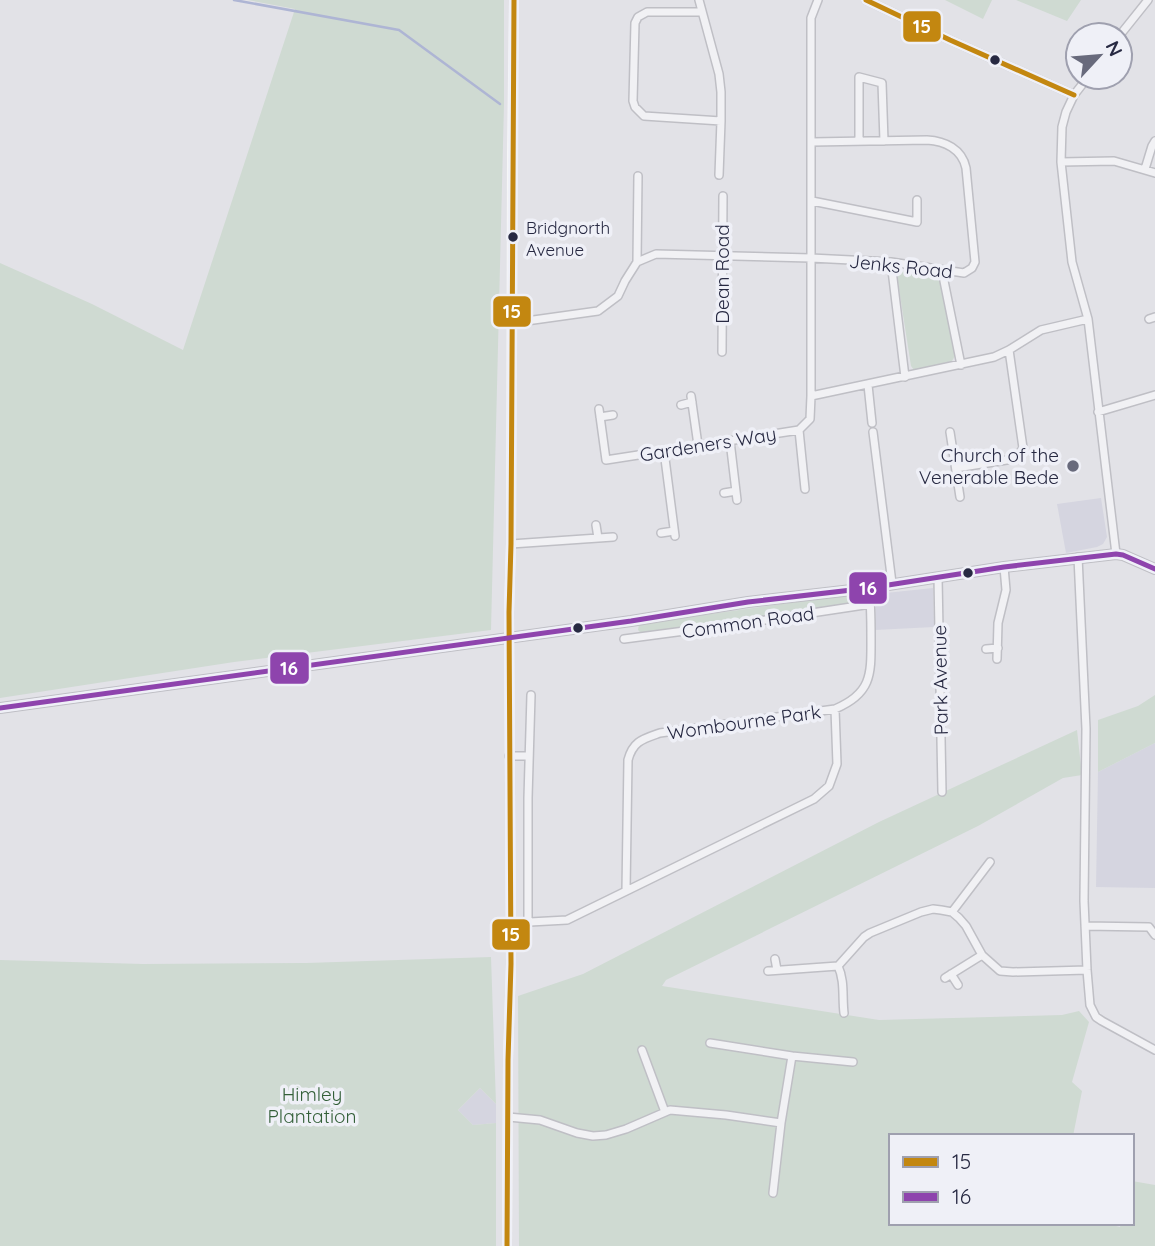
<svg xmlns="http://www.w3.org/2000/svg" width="1155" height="1246" font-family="Quicksand,sans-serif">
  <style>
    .built { fill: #d5d5e0 }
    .green { fill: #cfdad2 }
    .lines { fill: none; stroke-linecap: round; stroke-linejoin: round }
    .stream { stroke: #aeb5d4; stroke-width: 2.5 }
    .minor-casing { stroke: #bfbfc5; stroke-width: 10 }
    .tertiary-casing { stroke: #bfbfc5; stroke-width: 12 }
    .minor { stroke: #f1f1f4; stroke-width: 7 }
    .tertiary { stroke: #f1f1f4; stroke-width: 9 }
    .secondary { stroke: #f5f6f7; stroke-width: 10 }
    .bus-1-casing { stroke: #eff0f7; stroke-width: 10 }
    .bus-2-casing { stroke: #eff0f7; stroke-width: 10 }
    .bus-1 { stroke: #c38710; stroke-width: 5 }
    .bus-2 { stroke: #8e44ad; stroke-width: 5 }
    .bus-dot { fill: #272942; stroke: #eff0f7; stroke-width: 2.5 }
    .poi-dot { fill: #686a7c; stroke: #eff0f7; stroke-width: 2.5 }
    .labels { text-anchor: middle; stroke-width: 7; stroke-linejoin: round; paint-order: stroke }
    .bus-label { font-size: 17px; fill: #272942; stroke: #eff0f7; text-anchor: start }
    .street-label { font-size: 19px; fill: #272942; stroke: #eff0f7 }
    .poi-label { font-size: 19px; fill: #272942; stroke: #eff0f7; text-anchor: end }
    .park-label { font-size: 19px; fill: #335f38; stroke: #eff0f7 }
    .line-badge { stroke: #eff0f7; stroke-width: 2.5 }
    .badge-label { font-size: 19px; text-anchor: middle; font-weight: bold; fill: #fff }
  </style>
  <rect width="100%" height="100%" fill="#e2e2e7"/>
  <path class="built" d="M1101 498 1107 537 1103 544 1097 547 1066 553 1057 504Z
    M933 588 934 627 875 630 876 594Z
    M1155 743V888L1096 887 1098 772Z
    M480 1088 496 1104V1123L473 1125 458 1110Z"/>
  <path class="green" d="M248 0H504V104L491 630 234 662 0 698V263L92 304 183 350 295 9Z
    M945 0H992L983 19Z
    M1016 0H1081L1067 21Z
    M904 271 939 275 955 356 952 361 914 370 911 366 897 276Z
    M860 593 863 596 862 601 750 619 641 633 638 630 639 624Z
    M1155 695V743L1098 772V720L1138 706Z
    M1077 730 1082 775 1063 778 978 826 666 980 662 986 879 1020 1062 1015 1079 1011 1089 1022 1072 1082 1082 1091 1073 1136H891V1223H1112V1225L1120 1227 1121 1223H1132V1181L1155 1185V1246H519L518 996 583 974 879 822Z
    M491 957 496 1104 480 1088 458 1110 473 1125 496 1123V1246H0V960L143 964 306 963Z"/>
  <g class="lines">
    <path class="stream" d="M234 0 399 30 500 104"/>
    <g class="minor-casing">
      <path id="minor" d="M699 0 719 74 721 92V121L644 116 635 107 633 101 635 23 638 17 647 12H702
        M866 0 950 40 1074 95
        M1120 35 1148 0
        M1088 77 1074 95 1066 112 1062 127 1061 162 1072 262 1088 319 1116 554
        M859 141V77L882 83 884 141
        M1061 162 1114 161 1155 173
        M1145 169 1152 146 1155 141
        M719 175 721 121
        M812 201 917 222V200
        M637 262 638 176
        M891 262 905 377
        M942 271 961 365
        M1149 319 1155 317
        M512 323 598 311 618 296 625 281 637 262 656 254 811 258 891 262 964 273 972 268 975 262 966 168C962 149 945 141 927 140L812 142
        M722 352 723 196
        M868 385 872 423
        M691 396 698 445
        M811 396V18L818 0
        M681 405 692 402
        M599 409 606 460 799 430 810 419 811 396 994 357 1009 350 1041 330 1088 319
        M1098 412 1155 395
        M600 417 613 415
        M799 430 805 489
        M873 432 892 583
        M950 432 960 497
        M730 441 737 500
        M664 451 675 536
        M956 468 1013 459 1018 456 1023 448 1009 350
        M724 493 736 491
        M596 525 598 538
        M661 533 674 531
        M511 544 613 537
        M1078 557 1086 729 1084 901 1087 970 1090 1005 1096 1017 1102 1021 1155 1050
        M938 577 942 792
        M624 639 745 623 871 604
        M986 649 998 648
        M997 659 998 623 1006 590 1004 567
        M509 756H529
        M626 891 628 760C633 741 643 739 660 733L835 709C873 693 871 673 871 637 871 621 871 604 869 588
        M952 912 990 862
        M528 922V798L531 695
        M511 923 567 920 814 799 829 786 837 764 835 709
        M1085 926 1149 927 1155 935
        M775 959 777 970
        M838 966C845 981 842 997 844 1013
        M768 971 838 966 864 937 870 933 921 912 933 909 941 910 952 912 959 918 966 926 982 955 1000 971 1013 972 1087 970
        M951 974 958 985
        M945 978 982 955
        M642 1050 665 1112
        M792 1056 853 1062
        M508 1117 540 1120 577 1133 593 1136 606 1135 626 1129 670 1110 726 1115 781 1123 792 1056 710 1043
        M773 1193 781 1123"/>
    </g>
    <g class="tertiary-casing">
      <path id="tertiary" d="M0 708 631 621 748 602 869 588 1004 567 1116 554 1123 555 1155 569"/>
    </g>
    <use href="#minor" class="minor"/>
    <use href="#tertiary" class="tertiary"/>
    <path class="secondary" d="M507 1246 508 1060 511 964 509 612 511 544 512 154 514 0"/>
    <g class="bus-1-casing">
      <path id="bus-1" d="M866 0 950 40 1074 95
        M507 1246 508 1060 511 964 509 612 511 544 514 0"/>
    </g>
    <g class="bus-2-casing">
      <path id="bus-2" d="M0 708 631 621 748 602 869 588 1004 567 1116 554 1123 555 1155 569"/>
    </g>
    <use href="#bus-1" class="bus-1"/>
    <use href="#bus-2" class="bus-2"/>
  </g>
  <g class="bus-dot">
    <circle cx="995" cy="60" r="6"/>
    <circle cx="513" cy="237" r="6"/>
    <circle cx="968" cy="573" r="6"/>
    <circle cx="578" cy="628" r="6"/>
  </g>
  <circle class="poi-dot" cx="1073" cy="466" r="7"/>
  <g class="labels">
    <g class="bus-label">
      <text x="526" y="234">Bridgnorth<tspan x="526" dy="22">Avenue</tspan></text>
    </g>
    <g class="street-label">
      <text transform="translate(901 266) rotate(6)" y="7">Jenks Road</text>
      <text transform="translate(722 274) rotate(-90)" y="7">Dean Road</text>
      <text transform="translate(708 444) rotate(-9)" y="7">Gardeners Way</text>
      <text transform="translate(748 622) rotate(-8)" y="7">Common Road</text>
      <text transform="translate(940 680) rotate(-91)" y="7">Park Avenue</text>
      <text transform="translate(744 722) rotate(-8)" y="7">Wombourne Park</text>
    </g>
    <g class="poi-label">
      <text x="1059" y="462">Church of the<tspan x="1059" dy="22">Venerable Bede</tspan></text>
    </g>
    <g class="park-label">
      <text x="312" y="1101">Himley<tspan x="312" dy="22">Plantation</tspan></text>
    </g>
  </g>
  <g class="line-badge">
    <rect x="902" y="10" width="40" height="33" rx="7" fill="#c38710"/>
    <rect x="492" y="295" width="40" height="33" rx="7" fill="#c38710"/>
    <rect x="848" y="571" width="40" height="34" rx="7" fill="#8e44ad"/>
    <rect x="269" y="651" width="41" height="34" rx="7" fill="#8e44ad"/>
    <rect x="491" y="918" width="40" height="33" rx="7" fill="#c38710"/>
  </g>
  <g class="badge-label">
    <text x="922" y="33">15</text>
    <text x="512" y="318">15</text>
    <text x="868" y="595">16</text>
    <text x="289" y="675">16</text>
    <text x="511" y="941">15</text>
  </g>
  <rect x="889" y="1134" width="245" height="91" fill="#eff0f7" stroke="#9fa0af" stroke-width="2"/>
  <rect x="903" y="1157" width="35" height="10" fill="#c38710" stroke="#9fa0af" stroke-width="2"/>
  <text x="952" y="1169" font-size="21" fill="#272942">15</text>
  <rect x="903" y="1192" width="35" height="10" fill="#8e44ad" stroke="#9fa0af" stroke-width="2"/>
  <text x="952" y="1204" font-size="21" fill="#272942">16</text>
  <g transform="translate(1099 56) rotate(64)"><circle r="33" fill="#eff0f7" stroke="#9fa0af" stroke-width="2"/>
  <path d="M0-5L12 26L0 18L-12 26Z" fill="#686a7c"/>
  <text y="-10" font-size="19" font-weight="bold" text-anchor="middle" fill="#272942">N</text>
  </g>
</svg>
